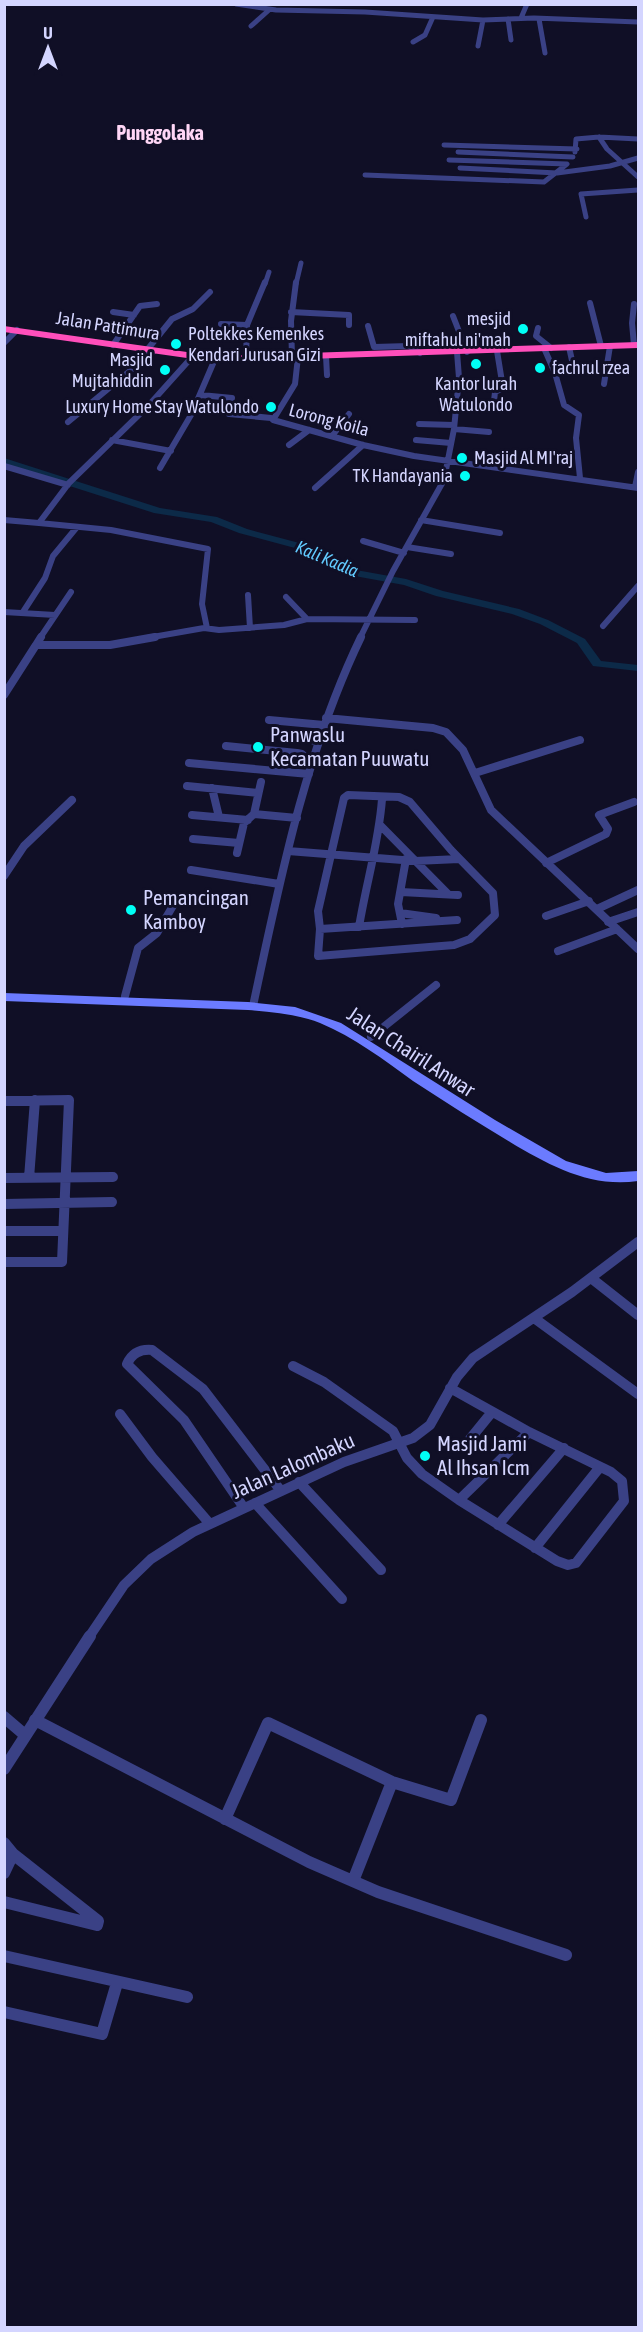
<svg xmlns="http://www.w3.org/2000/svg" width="643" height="2332" font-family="'Asap Condensed',sans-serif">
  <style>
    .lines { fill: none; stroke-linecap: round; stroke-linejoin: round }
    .river { fill: #0c2a48; fill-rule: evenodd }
    .street-far4 { stroke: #3a4185; stroke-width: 5 }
    .street-far3 { stroke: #3a4185; stroke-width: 6 }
    .street-far2 { stroke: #3a4185; stroke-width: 8 }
    .street-far1 { stroke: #3a4185; stroke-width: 10 }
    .street { stroke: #3a4185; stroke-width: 12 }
    .secondary { fill: #6b7bff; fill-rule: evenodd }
    .highway { fill: #ff4fbb; fill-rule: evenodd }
    .poi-dot { fill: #00fff6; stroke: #100f26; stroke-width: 2 }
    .labels { text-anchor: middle; stroke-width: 6; stroke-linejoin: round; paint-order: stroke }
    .far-poi-label { font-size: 18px; fill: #d4d5ff; stroke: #100f26; text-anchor: end }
    .far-street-label { font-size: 18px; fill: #d4d5ff; stroke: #100f26 }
    .far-water-label { font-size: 18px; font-style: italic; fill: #62cbff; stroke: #100f26 }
    .far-quarter-label { font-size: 20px; font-weight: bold; fill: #ffd6f6; stroke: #100f26 }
    .poi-label { font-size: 21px; fill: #d4d5ff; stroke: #100f26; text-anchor: start }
    .street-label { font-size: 21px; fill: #d4d5ff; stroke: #100f26 }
  </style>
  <rect width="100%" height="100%" fill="#100f26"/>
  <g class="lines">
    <path class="river" d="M4 458 160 508 217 517 247 529 303 544 332 555 356 570 406 579 443 591 519 609 548 620 585 639 601 661 638 665V671L593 666 577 643 540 624 512 614 436 596 404 585 349 575 324 559 295 548 239 533 211 522 154 513 4 465Z"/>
    <path class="street-far4" d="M236 4 276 10 365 12 483 20 534 18 638 22
      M521 18 527 4
      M508 19 511 40
      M539 19 545 53
      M251 26 269 10
      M413 42 425 35 433 17
      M478 46 483 20
      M599 137 607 149 638 177
      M444 145 577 149
      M458 152 573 157
      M575 152 576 139 599 137 638 139
      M460 168 557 173 610 166 638 158
      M365 175 544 182 567 164 449 160
      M586 217 581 194 638 190
      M265 284 269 272
      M296 284 301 263"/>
    <path class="street-far3" d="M590 303 601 346
      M634 304 632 323 634 345
      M113 312 134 315
      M291 312 349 315V325
      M453 316 467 352
      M221 324 247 325
      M368 326 374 347 409 346 420 353
      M538 328 536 336 551 348
      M4 343 17 330
      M113 345 140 306 157 304
      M569 347 573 365
      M544 348 555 373 564 405 579 415 576 438 580 478
      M147 350 172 319 193 309 210 292
      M326 356 327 375
      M292 357 291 321 296 282
      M298 357 295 384 273 420 363 445 414 456 638 488
      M246 358 247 325 265 282
      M604 384 610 346
      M201 395 232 398
      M494 401 495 392 503 388 497 351
      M229 414 271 418
      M68 422 154 351
      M419 424 454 425
      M454 429 489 432
      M332 436 349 414
      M112 440 171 451
      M416 440 451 443
      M289 445 309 430
      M4 466 68 485
      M160 468 191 415 215 359
      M635 487 638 472
      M315 488 363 445
      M4 520 39 523 69 483 149 405 192 357
      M421 520 500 533
      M39 523 111 530 208 549 202 604 207 628
      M363 541 404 553
      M407 547 451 554
      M248 595 250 628
      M286 597 307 619
      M4 612 55 615
      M23 612 45 578 53 556 77 527
      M603 626 638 586
      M40 638 71 592
      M147 638 204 628 219 630 284 625 307 619 415 620
      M360 638 393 571 444 480 454 429 459 378 457 352"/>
    <path class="street-far2" d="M41 637 36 645H110L155 637
      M4 695 36 645
      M326 718 433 728 446 732 463 750 491 810 638 949
      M269 720 324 725
      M293 735 318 742
      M226 746 297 753 302 754 311 763
      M189 763 309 774
      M475 773 580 740
      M187 786 258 793
      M212 788 219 817
      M348 795 399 797 410 802 451 850 493 893 495 915 470 939 454 945 318 956 320 929 318 911 344 798Z
      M254 814 297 818
      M192 815 248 820
      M380 825 448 894
      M193 839 239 843
      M288 851 415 861 459 859
      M237 853 244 823 254 814 261 782
      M546 863 606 834 608 829 599 815 634 802
      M191 870 279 884
      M4 876 24 846 72 800
      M401 892 458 895
      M597 909 638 890
      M400 913 436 918
      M546 916 589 901
      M608 922 638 912
      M402 924 398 904 406 859
      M359 927C366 884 379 842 382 799L385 797
      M320 929 457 920
      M558 951 617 929
      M125 996 138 948 157 933 174 904
      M253 1006C280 880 305 753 361 637
      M371 1037 436 985"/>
    <path class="street-far1" d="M4 1101 69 1100 62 1262H4
      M4 1178 113 1177
      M29 1178 35 1100
      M4 1204 112 1202
      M4 1231H63
      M591 1278 638 1315
      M534 1318 638 1394
      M293 1366 324 1382 393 1431 407 1458 422 1474 459 1500 557 1561 568 1565 576 1563 624 1501 622 1481 611 1472 529 1432 450 1388
      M120 1414 152 1457 210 1524
      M470 1439 492 1412
      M299 1482 381 1570
      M459 1500 529 1432
      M255 1503 342 1599
      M244 1508 184 1420 127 1364C132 1353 140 1349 152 1350L203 1389 281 1491
      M498 1525 564 1448
      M535 1548 600 1467
      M89 1637 124 1585 151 1559 193 1532 344 1462 413 1438 430 1425 457 1377 473 1358 572 1292 638 1242"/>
    <path class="street" d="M4 1717 25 1735
      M35 1720 309 1862 378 1892 566 1955
      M4 1769 90 1636
      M225 1819 268 1723 392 1782 451 1800 481 1720
      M4 1843 13 1854 98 1921 97 1925 4 1902
      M4 1873 13 1854
      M353 1881 392 1782
      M4 1956 187 1997
      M4 2012 102 2034 117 1983"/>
    <path class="secondary" d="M4 993 248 1002 295 1007 341 1023 495 1120 566 1161 606 1173 638 1171V1181C591 1188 550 1166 510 1142 477 1122 445 1102 413 1081 384 1060 354 1037 320 1023 297 1014 273 1012 248 1010L4 1001Z"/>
    <path class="highway" d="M4 326 215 356 638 342V348L215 362 4 332Z"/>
  </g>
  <g class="poi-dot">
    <circle cx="523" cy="329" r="6"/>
    <circle cx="176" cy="344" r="6"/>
    <circle cx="476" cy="364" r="6"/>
    <circle cx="540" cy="368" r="6"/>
    <circle cx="165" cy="370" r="6"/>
    <circle cx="271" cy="407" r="6"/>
    <circle cx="462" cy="458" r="6"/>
    <circle cx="465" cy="476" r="6"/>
    <circle cx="258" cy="747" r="6"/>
    <circle cx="131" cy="910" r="6"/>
    <circle cx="425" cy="1456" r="6"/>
  </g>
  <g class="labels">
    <g class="far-poi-label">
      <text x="511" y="325">mesjid<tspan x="511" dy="21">miftahul ni'mah</tspan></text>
      <text x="188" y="340" text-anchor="start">Poltekkes Kemenkes<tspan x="188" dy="21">Kendari Jurusan Gizi</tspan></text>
      <text x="153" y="366">Masjid<tspan x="153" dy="21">Mujtahiddin</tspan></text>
      <text x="552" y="374" text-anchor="start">fachrul rzea</text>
      <text x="476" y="390" text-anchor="middle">Kantor lurah<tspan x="476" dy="21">Watulondo</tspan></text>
      <text x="259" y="413">Luxury Home Stay Watulondo</text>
      <text x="474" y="464" text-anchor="start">Masjid Al MI'raj</text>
      <text x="453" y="482">TK Handayania</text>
    </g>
    <g class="far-street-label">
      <text transform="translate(108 326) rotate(9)" y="6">Jalan Pattimura</text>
      <text transform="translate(329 420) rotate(15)" y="6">Lorong Koila</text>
    </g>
    <g class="far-water-label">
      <text transform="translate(327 559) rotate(23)" y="6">Kali Kadia</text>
    </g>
    <g class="far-quarter-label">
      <text x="160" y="140">Punggolaka</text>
    </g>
    <g class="poi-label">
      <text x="270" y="742">Panwaslu<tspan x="270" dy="24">Kecamatan Puuwatu</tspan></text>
      <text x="143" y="905">Pemancingan<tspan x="143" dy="24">Kamboy</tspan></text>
      <text x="437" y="1451">Masjid Jami<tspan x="437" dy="24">Al Ihsan Icm</tspan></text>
    </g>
    <g class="street-label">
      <text transform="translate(411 1052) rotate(33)" y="7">Jalan Chairil Anwar</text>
      <text transform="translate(293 1466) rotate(-24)" y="7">Jalan Lalombaku</text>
    </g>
  </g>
  <rect width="643" height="2332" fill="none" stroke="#d4d5ff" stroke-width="12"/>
  <g transform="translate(48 48)" stroke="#100f26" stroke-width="4.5" paint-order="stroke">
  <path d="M0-4.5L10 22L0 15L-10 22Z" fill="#d4d5ff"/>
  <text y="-9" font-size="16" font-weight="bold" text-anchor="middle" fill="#d4d5ff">U</text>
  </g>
</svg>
